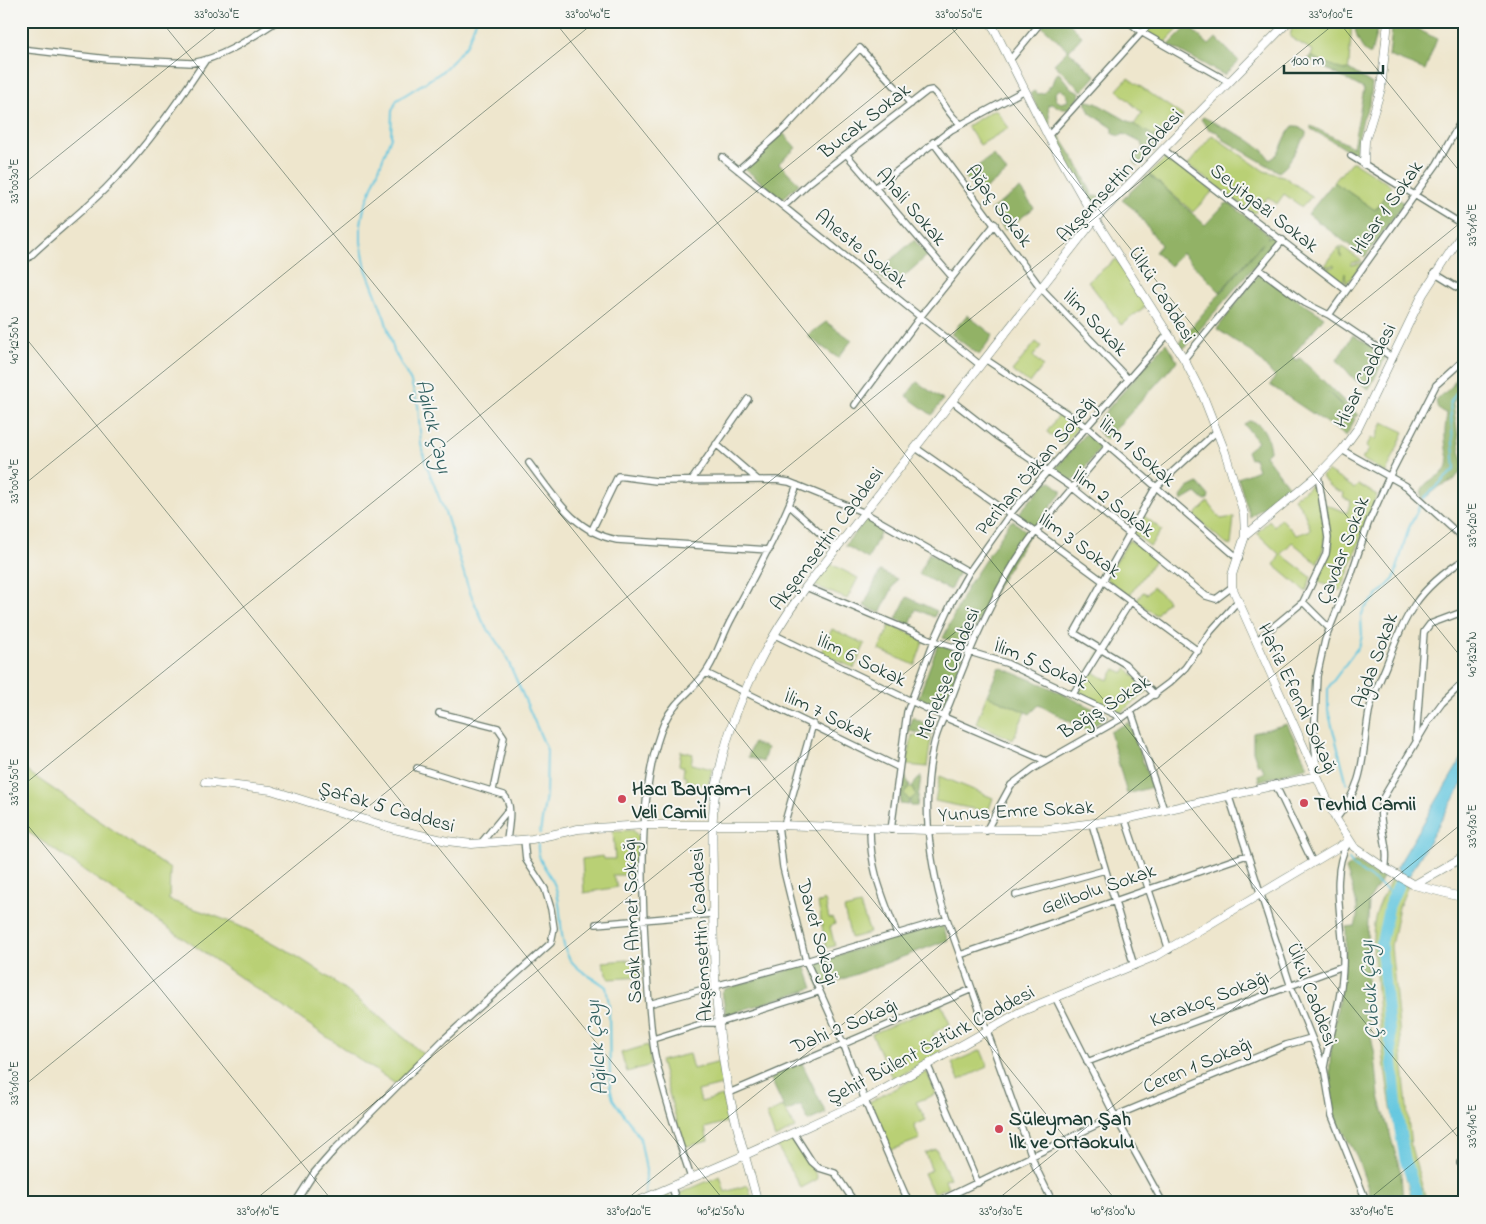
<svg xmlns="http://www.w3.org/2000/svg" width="1486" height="1224" font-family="'Indie Flower',sans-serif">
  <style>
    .green { fill: #b9d075; stroke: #6c8654 }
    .forest { fill: #92b266; stroke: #58784d; fill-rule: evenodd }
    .water { fill: #61c6df; stroke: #40828a }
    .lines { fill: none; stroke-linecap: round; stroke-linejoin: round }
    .stream { stroke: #61c6df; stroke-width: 2 }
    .river { stroke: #61c6df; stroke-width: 11 }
    .minor-casing { stroke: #67786a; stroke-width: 8 }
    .tertiary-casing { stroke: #67786a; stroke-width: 9 }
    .minor { stroke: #fff; stroke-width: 5.5 }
    .tertiary { stroke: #fff; stroke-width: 8 }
    .ticks { fill: none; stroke: #1f3d34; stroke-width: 1; stroke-opacity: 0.45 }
    .poi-dot { fill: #d1495b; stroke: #f6f6f2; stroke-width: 2 }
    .labels { text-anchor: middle; stroke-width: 4; stroke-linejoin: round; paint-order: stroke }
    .street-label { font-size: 20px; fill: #1f3d34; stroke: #f6f6f2 }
    .poi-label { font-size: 20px; font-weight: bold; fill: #1f3d34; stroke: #f6f6f2; text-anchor: start }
    .water-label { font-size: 21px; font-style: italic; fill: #305f5f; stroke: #f6f6f2 }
    .neatline { fill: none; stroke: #1f3d34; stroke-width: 2 }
    .ticks-label { font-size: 12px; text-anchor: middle; fill: #1f3d34 }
  </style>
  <rect width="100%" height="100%" fill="#f6f6f2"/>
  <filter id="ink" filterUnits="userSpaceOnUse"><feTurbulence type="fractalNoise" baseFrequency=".02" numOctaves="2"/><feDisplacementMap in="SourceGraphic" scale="10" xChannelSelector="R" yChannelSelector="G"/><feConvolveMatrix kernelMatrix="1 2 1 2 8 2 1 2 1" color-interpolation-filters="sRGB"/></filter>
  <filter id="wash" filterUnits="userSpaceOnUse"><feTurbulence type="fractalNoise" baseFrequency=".0096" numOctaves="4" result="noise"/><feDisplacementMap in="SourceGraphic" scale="20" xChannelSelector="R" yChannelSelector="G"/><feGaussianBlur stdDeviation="1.12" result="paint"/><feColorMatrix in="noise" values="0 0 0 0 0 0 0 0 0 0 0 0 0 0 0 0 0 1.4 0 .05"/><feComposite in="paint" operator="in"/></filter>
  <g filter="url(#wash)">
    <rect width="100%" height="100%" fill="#eee6cd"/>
    <path class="green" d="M1155 21H1186L1165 43 1145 31Z
      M1298 21H1352L1348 77 1310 57 1313 51 1290 37 1292 27Z
      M1128 78 1183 116 1155 142 1133 126 1142 113 1117 90Z
      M995 109 1009 128 980 145 967 126Z
      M1212 135 1264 171 1283 176 1312 196 1302 207 1284 194 1277 204 1268 197 1254 214 1188 165Z
      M1167 157 1213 191 1193 212 1149 174Z
      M1351 162H1354L1392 186 1375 210 1334 182Z
      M1339 246 1341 257V246L1362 261 1351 263V265L1363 263 1346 284 1345 273 1343 284 1323 269 1334 267V265L1324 267Z
      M1116 259 1146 306 1121 325 1088 281Z
      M1036 342 1041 346 1033 356 1043 366 1030 383 1012 371Z
      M1061 412 1080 425 1063 445 1047 432Z
      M1383 422 1404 432 1386 473 1362 459 1369 450 1366 447 1371 438 1376 439Z
      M1327 471 1354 488 1358 484 1377 495 1341 591 1318 582 1332 546 1325 504 1347 513 1351 501 1343 498 1344 493C1334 489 1326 486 1322 476Z
      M1313 484 1317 489C1321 514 1331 540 1317 563L1292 542 1281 554 1311 577 1306 592 1274 565 1280 555 1257 533 1269 520 1274 526 1281 518 1296 535 1311 530 1303 510 1294 498Z
      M1208 502 1221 519 1234 517 1231 545 1226 544 1194 516Z
      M1143 515 1162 530 1150 546 1133 533Z
      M1129 540 1156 559 1129 596 1106 579Z
      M829 563 858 578 847 599 813 585Z
      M1153 587 1168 600 1156 615 1136 601 1143 592 1147 594Z
      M890 625 924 639 915 665 879 650Z
      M832 629 865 644 854 668 821 653Z
      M1099 652 1103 654 1094 673 1108 680 1115 669 1124 673 1127 668 1148 691 1120 713 1077 692Z
      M987 695 1025 712 1013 740 976 723Z
      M912 735 931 738 927 767 907 765Z
      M681 751 693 754 691 764 712 769 708 787 686 781V777L683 776 684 767 679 765Z
      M21 767 170 869 169 900C191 908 215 915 237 925 307 955 367 1005 424 1055L397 1085 21 827Z
      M940 776 993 798 988 812 935 801Z
      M904 794a6 6 0 1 1 12 0a6 6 0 1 1-12 0Z
      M633 830 638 836 636 875H612L618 887 584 893 582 859 603 856 604 859H615L613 831Z
      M1392 878 1408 886 1399 907 1391 946 1411 1147 1427 1203H1413C1393 1133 1382 1061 1377 989 1376 967 1371 946 1374 924 1376 908 1385 893 1392 878Z
      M825 900 829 919 832 918 835 924 830 927 835 946 826 948 818 903Z
      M860 905 870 933 851 938 844 909Z
      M641 959 642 977 609 979 602 962Z
      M941 1004 950 1024 933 1033 941 1052 893 1080 872 1034Z
      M648 1045 651 1065 627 1072 621 1053Z
      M981 1050 988 1067 959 1080 952 1063Z
      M689 1054 693 1069 720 1062 722 1085 698 1091 701 1102 723 1096 730 1116 727 1122 705 1128 708 1141 684 1147 660 1061Z
      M927 1072 936 1094 916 1102 926 1120 914 1125 920 1139 891 1150 869 1102Z
      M783 1106 795 1128 775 1138 767 1115Z
      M793 1137 817 1176 816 1180 801 1188 776 1144Z
      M936 1149 950 1178 945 1180 948 1187 933 1193 924 1173 932 1170 925 1153Z
      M720 1176 725 1192 748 1185 753 1203H683L680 1193Z
      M668 1192 671 1203H643Z"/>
    <path class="forest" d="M1046 21H1067L1082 36 1069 51 1096 76 1082 91 1054 64 1068 50 1042 26Z
      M1355 21H1379L1371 54H1368C1359 46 1354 33 1355 21Z
      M1393 21H1401L1437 39 1425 70 1389 56Z
      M1188 26 1209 45 1216 38 1239 61 1224 75 1169 45Z
      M1310 56 1340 69 1352 71 1372 84 1370 103 1363 118 1355 154 1311 129V126L1353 147 1364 89 1308 59Z
      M1059 73 1071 88 1080 92 1079 98 1069 109H1062L1052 104 1048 105 1050 123 1048 127 1030 94 1034 91 1038 94 1044 93 1052 84 1055 75ZM1060 89 1066 93 1068 101 1061 103 1056 100 1055 93Z
      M1085 100 1096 103 1156 137V149L1137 166 1134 161 1143 148 1142 143 1124 134 1120 136 1113 134V128L1090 113Z
      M1203 117 1246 138 1264 151 1270 160C1283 153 1283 136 1293 126H1297L1306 132V135L1286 166 1279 172 1224 140 1217 132 1208 129 1201 119Z
      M1055 129 1078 165 1093 196 1105 197 1098 204 1093 205 1050 135Z
      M783 133 796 148 779 163 799 184 782 199 744 168Z
      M993 155 1007 172 978 195 964 176Z
      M1149 174 1205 225 1225 204 1229 203 1269 235 1267 238 1272 236 1274 239 1269 249 1183 349 1179 344 1182 338 1263 243 1220 292 1182 253 1170 266 1155 252 1161 245 1135 210 1122 200Z
      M1334 182 1375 210 1387 193 1404 203 1365 257 1308 214Z
      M1020 189 1034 208 1005 230 990 210Z
      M914 240 928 255 892 287 876 273Z
      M1260 275 1324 317 1292 356 1298 362 1297 359 1300 358 1358 415 1355 417 1328 392 1355 419 1346 436 1270 385 1275 377 1253 353 1217 329 1256 277Z
      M967 315 993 335 979 355 951 334Z
      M826 322 852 340 838 358 807 336Z
      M1353 335 1386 356 1369 389 1355 380 1337 360Z
      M1166 343 1177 361 1106 440 1096 430 1098 420Z
      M1465 363V385L1453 403 1463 468 1454 480 1438 487 1425 498 1421 497C1420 479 1440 480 1447 467 1451 460 1446 455 1446 448 1444 435 1445 427 1447 414L1438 409 1436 401 1452 386Z
      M917 382 943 400 932 415 906 396Z
      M1249 421C1264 423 1268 437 1270 451L1265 455 1289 487 1250 517 1238 478 1258 470 1254 458 1250 459 1247 451 1258 442 1244 424Z
      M1091 434 1099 442 1100 448 1076 479 1069 481 1057 473V467L1084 435Z
      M1046 482H1051L1061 490V494L1037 524 1032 526 1021 518 1019 513Z
      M1198 483 1209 496 1208 500 1205 501 1196 493 1182 501 1181 497 1188 488Z
      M867 518 883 527 868 559 845 545Z
      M1013 521 1030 534 996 588 966 646 943 638 968 586 1010 522Z
      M929 553 960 570 950 590 919 574Z
      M880 571 897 579 880 613 864 606Z
      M907 597 937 611 934 617 916 609 910 625 896 619Z
      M938 644 964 653 942 712 918 699Z
      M999 667 1044 685 1108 716 1087 731 1039 705 1030 714 987 695Z
      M912 717 934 728 932 735 908 731Z
      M1129 722 1152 787 1127 794 1110 732Z
      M1287 724 1308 767 1259 781 1258 775 1264 772 1261 764 1258 765 1253 751V733Z
      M753 743 767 748 763 762 748 757Z
      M903 773 910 785 904 794 909 800 908 805 900 804Z
      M921 776 917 806H910V800L916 795 912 786Z
      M1355 862 1384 876 1369 901 1367 941V1017L1375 1056 1379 1096 1401 1173 1403 1203H1373C1367 1186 1362 1169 1355 1153 1349 1141 1339 1128 1335 1116 1318 1053 1348 991 1346 927L1355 926C1362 909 1351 886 1346 869Z
      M942 924 948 940 819 988 811 963Z
      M805 965 813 988 726 1015 722 992 725 989Z
      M801 1061 826 1113 808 1121 801 1105 786 1112 769 1075Z"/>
    <path class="water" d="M1465 753V779L1409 876 1396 869Z"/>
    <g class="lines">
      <path class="stream" d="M476 21 467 44 452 62 440 73 397 100 392 111 391 137 364 208 361 224V242L366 269 385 319 394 351 411 382 418 405 421 444 425 461 447 518 469 590 483 622 505 654 547 750 546 795 540 833
        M1423 499 1455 469 1450 403 1465 380
        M1347 784 1328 710V688L1359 646 1362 636 1361 617 1364 609 1394 579 1408 530 1421 503
        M538 844C536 861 549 871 555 886 564 908 557 937 569 958 577 971 595 978 606 987L609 1004 610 1087 613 1099 640 1138 646 1170 645 1195
        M1349 859 1353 866 1393 894"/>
      <path class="river" d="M1410 859 1389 906 1381 945 1398 1118 1405 1159 1420 1203"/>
    </g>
  </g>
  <g filter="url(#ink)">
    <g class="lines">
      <g class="minor-casing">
        <path id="minor" d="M1128 21 1141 32 1229 82
          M21 49 108 59 192 63C223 58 251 38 277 21
          M1010 60 1042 21
          M1048 136 1152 21
          M933 142 1040 287 1128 379
          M1164 150 1346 290
          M847 155 952 277
          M1351 156 1465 226
          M722 157 980 365
          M738 170 786 127 860 48 911 104
          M875 188 951 130 1025 90
          M784 206 810 182 927 91 932 90C944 100 947 115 961 124
          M21 265C48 238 79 215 106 188 145 149 175 106 205 61
          M1259 269 1305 303 1329 315 1393 358
          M1434 273 1465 292
          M1329 315 1437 164 1465 114
          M985 359 1087 427 1239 559
          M1184 359 1283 240
          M952 401 998 437 1073 488 1206 596 1216 599 1232 587
          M855 405 921 316 995 224
          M716 444 758 480
          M916 448 1036 532 1198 651
          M1342 450 1406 486 1465 540
          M529 463C554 496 574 532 617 540L769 550
          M691 481 748 399
          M789 505 837 549
          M591 532 618 476 656 481 776 480 789 482 865 513 969 572
          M806 587 934 641 1006 663 1122 718
          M1303 602 1329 628
          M775 635 944 717 1046 761
          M1256 641 1303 602 1326 554 1328 538 1318 475
          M706 673 898 767
          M1073 694 1131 601
          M1155 695 1125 664 1074 633 1155 488 1217 431
          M1131 711 1164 810
          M439 713 498 728 504 737 493 790
          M1416 739 1424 632 1430 624 1465 611
          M417 768 504 795C514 805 508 828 507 841
          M1317 771 1314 738 1317 676 1325 640 1351 575 1368 524 1389 477 1436 385 1465 359
          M1275 784 1313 863
          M1229 797 1290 984 1324 1068 1332 1116 1367 1203
          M1125 819 1169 950
          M1336 819C1367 780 1361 757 1369 712 1372 696 1380 681 1386 666 1406 614 1416 590 1465 559
          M1092 824 1134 966
          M778 825 783 867 806 961 843 1043 871 1116 909 1203
          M784 825 813 724
          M870 829C870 870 883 897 897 934
          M891 830 907 712 934 641 952 602 969 572 1010 514 1169 333
          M986 831 1011 785 1034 768 1122 718 1169 683 1185 668 1211 631 1237 602
          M481 843 508 810
          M1385 869C1391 845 1375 821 1383 798L1428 722 1442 703 1465 681
          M1016 895 1105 870
          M596 924 713 914
          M960 955 1247 855
          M1055 997 1115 1116 1163 1203
          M649 1004 806 961 947 919
          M653 1039 704 1023H719L818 992
          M1087 1062 1343 966
          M928 1066 978 1183
          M1324 1067C1330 1034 1342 999 1343 965 1345 927 1328 876 1348 843
          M729 1093 972 989
          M794 1134 812 1162 819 1168 835 1173 855 1203
          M1460 1163H1465
          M691 1178C678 1138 664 1097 655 1055 650 1029 649 1002 647 976 642 906 636 785 665 721 675 699 696 689 708 669 718 653 723 634 732 618 755 574 779 532 797 485
          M672 1187 677 1203
          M295 1203 314 1173 336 1148 444 1039 551 943 554 928 551 909 545 889 526 860 524 840
          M935 1203 1115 1116 1286 1045 1311 1038
          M1053 1203 1036 1168 942 905C928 854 922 801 933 748 936 732 944 717 950 702 971 645 999 579 1037 530 1060 502 1084 474 1108 446"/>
      </g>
      <g class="tertiary-casing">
        <path id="tertiary" d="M990 21 1048 136 1095 219 1184 359 1203 396 1225 452 1244 514 1245 536 1232 575V587L1336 819 1354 847 1386 869 1414 885 1465 898
          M1364 164 1365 141 1381 89 1388 21
          M1245 536 1318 475 1342 450 1358 428 1423 294 1465 229
          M205 782 271 790 394 829 447 841 472 844 532 839 578 829 645 825H778L927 830 1048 829 1125 819 1317 776
          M1414 885 1465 856
          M634 1203 745 1155 865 1100 1020 1012 1158 955 1349 841
          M758 1203C748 1166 737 1130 729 1093 715 1024 713 953 713 883 713 846 710 814 718 778 731 709 765 643 806 587L1095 219 1289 21"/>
      </g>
      <use href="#minor" class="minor"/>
      <use href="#tertiary" class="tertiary"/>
    </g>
  </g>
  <path class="ticks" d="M161 21 1118 1203M554 21 1465 1146M946 21 1465 662M1338 21 1465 178M21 186 225 21M21 332 726 1203M21 487 596 21M21 787 967 21M21 817 334 1203M21 1088 1338 21M251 1203 1465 219M622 1203 1465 520M993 1203 1465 821M1364 1203 1465 1121"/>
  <g class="poi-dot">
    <circle cx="622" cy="799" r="5"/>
    <circle cx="1304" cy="803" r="5"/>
    <circle cx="999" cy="1129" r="5"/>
  </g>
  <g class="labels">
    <g class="street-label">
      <text transform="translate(864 120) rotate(-38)" y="7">Bucak Sokak</text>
      <text transform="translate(1119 175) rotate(-47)" y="7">Akşemsettin Caddesi</text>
      <text transform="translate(1000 205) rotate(53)" y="7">Ağaç Sokak</text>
      <text transform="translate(912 206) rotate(49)" y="7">Ahali Sokak</text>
      <text transform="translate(1265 207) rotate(38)" y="7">Seyitgazi Sokak</text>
      <text transform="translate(1386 207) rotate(-55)" y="7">Hisar 1 Sokak</text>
      <text transform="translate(862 248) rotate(39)" y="7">Aheste Sokak</text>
      <text transform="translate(1163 294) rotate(58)" y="7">Ülkü Caddesi</text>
      <text transform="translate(1096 322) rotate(46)" y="7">İlim Sokak</text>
      <text transform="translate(1364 375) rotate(-63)" y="7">Hisar Caddesi</text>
      <text transform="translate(1138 451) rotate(41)" y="7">İlim 1 Sokak</text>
      <text transform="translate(1035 465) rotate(-50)" y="7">Perihan Özkan Sokağı</text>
      <text transform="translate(1114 502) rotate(38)" y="7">İlim 2 Sokak</text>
      <text transform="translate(826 538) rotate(-53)" y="7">Akşemsettin Caddesi</text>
      <text transform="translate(1080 544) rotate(36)" y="7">İlim 3 Sokak</text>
      <text transform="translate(1342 550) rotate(-69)" y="7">Çavdar Sokak</text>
      <text transform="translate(862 659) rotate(26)" y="7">İlim 6 Sokak</text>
      <text transform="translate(1374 660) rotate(-70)" y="7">Ağda Sokak</text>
      <text transform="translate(1041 663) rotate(23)" y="7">İlim 5 Sokak</text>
      <text transform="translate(947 673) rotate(-68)" y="7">Menekşe Caddesi</text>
      <text transform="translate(1299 698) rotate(65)" y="7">Hafız Efendi Sokağı</text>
      <text transform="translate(1104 706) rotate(-32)" y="7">Bağış Sokak</text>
      <text transform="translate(829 715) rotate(26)" y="7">İlim 7 Sokak</text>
      <text transform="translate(387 806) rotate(16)" y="7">Şafak 5 Caddesi</text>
      <text transform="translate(1016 810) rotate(-3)" y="7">Yunus Emre Sokak</text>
      <text transform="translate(1098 888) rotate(-19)" y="7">Gelibolu Sokak</text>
      <text transform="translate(631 921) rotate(-92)" y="7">Sadık Ahmet Sokağı</text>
      <text transform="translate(819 932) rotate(74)" y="7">Davet Sokağı</text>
      <text transform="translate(700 935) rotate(-93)" y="7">Akşemsettin Caddesi</text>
      <text transform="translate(1313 994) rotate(69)" y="7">Ülkü Caddesi</text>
      <text transform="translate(1209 998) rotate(-21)" y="7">Karakoç Sokağı</text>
      <text transform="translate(844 1025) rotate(-23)" y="7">Dahi 2 Sokağı</text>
      <text transform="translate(930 1044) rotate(-28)" y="7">Şehit Bülent Öztürk Caddesi</text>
      <text transform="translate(1197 1064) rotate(-23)" y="7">Ceren 1 Sokağı</text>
    </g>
    <g class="poi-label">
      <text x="632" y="795">Hacı Bayram-ı<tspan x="632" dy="23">Veli Camii</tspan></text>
      <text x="1314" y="810">Tevhid Camii</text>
      <text x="1009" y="1125">Süleyman Şah<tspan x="1009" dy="23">İlk ve Ortaokulu</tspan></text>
    </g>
    <g class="water-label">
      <text transform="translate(434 426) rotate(76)" y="7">Ağılcık Çayı</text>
      <text transform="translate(1369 990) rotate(-94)" y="7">Çubuk Çayı</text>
      <text transform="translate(596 1048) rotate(-95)" y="7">Ağılcık Çayı</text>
    </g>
  </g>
  <rect width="1486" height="1224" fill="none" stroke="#f6f6f2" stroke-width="55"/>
  <path d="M1284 65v8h99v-8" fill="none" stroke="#1f3d34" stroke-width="2.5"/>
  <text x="1291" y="65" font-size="15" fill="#1f3d34" stroke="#f6f6f2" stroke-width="4" paint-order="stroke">100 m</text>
  <rect x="28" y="28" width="1430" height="1168" class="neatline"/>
  <g class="ticks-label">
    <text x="217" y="18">33°00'30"E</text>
    <text x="588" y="18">33°00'40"E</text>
    <text x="959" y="18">33°00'50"E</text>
    <text x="1331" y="18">33°01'00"E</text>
    <text transform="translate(14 181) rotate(-90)" y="4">33°00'30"E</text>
    <text transform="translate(1472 225) rotate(-90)" y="4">33°01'10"E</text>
    <text transform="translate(14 340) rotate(-90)" y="4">40°12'50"N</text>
    <text transform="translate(14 481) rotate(-90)" y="4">33°00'40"E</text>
    <text transform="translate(1472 525) rotate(-90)" y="4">33°01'20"E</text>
    <text transform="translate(1472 654) rotate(-90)" y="4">40°13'20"N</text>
    <text transform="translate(14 782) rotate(-90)" y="4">33°00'50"E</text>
    <text transform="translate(1472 826) rotate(-90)" y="4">33°01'30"E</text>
    <text transform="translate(14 1083) rotate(-90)" y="4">33°01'00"E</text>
    <text transform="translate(1472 1126) rotate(-90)" y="4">33°01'40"E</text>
    <text x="258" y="1215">33°01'10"E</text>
    <text x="629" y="1215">33°01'20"E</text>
    <text x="721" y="1215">40°12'50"N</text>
    <text x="1001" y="1215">33°01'30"E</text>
    <text x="1113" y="1215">40°13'00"N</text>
    <text x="1372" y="1215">33°01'40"E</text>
  </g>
</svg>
